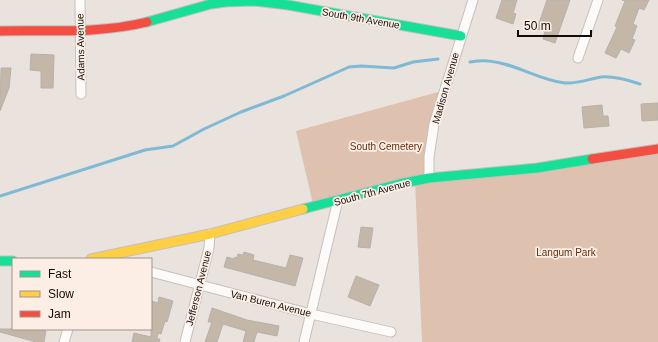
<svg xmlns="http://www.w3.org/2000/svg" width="658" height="342" font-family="Helvetica,sans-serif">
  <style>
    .green { fill: #dec1ae }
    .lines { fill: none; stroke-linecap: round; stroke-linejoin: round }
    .stream { stroke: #7eb9d6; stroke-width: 3 }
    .building { fill: #c4b7a8; stroke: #b6b1ad }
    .street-casing { stroke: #c5c0bc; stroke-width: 11 }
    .fast-casing { stroke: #c5c0bc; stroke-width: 11 }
    .slow-casing { stroke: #c5c0bc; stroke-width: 11 }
    .jam-casing { stroke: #c5c0bc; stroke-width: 11 }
    .street { stroke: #fcfbfa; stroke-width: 9 }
    .fast { stroke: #16e098; stroke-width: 9 }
    .slow { stroke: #ffcf43; stroke-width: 9 }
    .jam { stroke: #f24e42; stroke-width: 9 }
    .labels { text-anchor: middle; stroke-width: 3.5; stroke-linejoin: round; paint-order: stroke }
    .street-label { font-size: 10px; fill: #110d0a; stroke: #fdeee5 }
    .park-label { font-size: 10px; fill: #60310e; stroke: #fdeee5 }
  </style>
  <rect width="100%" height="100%" fill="#eae2dd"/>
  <path class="green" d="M442 91 426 176 313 204 296 131Z
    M658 148V342H422L415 181Z"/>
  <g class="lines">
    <path class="stream" d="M470 62C476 61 482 60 488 61 515 63 538 80 565 83 578 84 589 79 601 77 613 76 628 80 640 84
      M0 196 145 150 173 146 204 129 241 112 284 96 349 67 361 66 394 68 413 62 438 59"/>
  </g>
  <path class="building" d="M502 0H517L513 13 516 14 513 24 496 18Z
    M547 0H570L555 43 543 39 545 31 537 29Z
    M622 0H649L644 10 639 8 633 24 637 26 632 39 635 40 629 53 621 49 616 58 605 53 617 27 615 26 625 1Z
    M31 54 54 55 53 88H41V71L30 70Z
    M1 68H11L9 88 0 111Z
    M658 103V120L642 121 641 104Z
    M602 105 603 116H608L609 126 584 128 582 107Z
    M361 227 373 228 370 248 358 247Z
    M244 252 254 255 253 260 286 268 290 255 303 258 295 286 224 267 227 257 234 259 235 257 237 258 238 254 243 255Z
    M356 276 379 285 370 306 348 297Z
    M159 297 173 301 167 322 165 321 161 334 158 333 157 339H160L159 342H132L134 333 151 337V301L158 303Z
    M212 308 247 320 279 326 277 336 257 332 254 342H243L246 331 223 324 217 342H205L212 322H208Z
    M0 329H38L46 331 44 342H36L0 332Z"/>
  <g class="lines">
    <g class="street-casing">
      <path id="street" d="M80 0 81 94
        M578 58 598 0
        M429 178V157L434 124 473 0
        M151 272 311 314 391 332
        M64 342 68 329
        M185 342 209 248 210 234
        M304 342 338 200"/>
    </g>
    <g class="fast-casing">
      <path id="fast" d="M147 22 211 4 226 2 254 1 288 5 461 36
        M303 209 399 184 429 178 537 168 592 159
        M0 261H13"/>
    </g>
    <g class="slow-casing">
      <path id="slow" d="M91 259 210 234 303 209"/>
    </g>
    <g class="jam-casing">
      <path id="jam" d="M0 31C49 30 99 34 147 22
        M592 159 658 149"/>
    </g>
    <use href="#street" class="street"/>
    <use href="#fast" class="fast"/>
    <use href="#slow" class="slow"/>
    <use href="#jam" class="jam"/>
  </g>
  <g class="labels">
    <g class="street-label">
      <text transform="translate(361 18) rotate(10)" y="4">South 9th Avenue</text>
      <text transform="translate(80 47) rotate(-91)" y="4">Adams Avenue</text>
      <text transform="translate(445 88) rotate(-74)" y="4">Madison Avenue</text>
      <text transform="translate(372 192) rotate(-15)" y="4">South 7th Avenue</text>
      <text transform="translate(198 288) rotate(-76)" y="4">Jefferson Avenue</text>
      <text transform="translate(271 303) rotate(14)" y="4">Van Buren Avenue</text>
    </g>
    <g class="park-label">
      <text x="386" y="150">South Cemetery</text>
      <text x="566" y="256">Langum Park</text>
    </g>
  </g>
  <rect x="12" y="258" width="140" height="72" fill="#fdeee5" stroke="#9f948d"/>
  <rect x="20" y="271" width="20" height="6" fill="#16e098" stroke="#9f948d"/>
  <text x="48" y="278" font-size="12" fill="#110d0a">Fast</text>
  <rect x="20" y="291" width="20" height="6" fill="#ffcf43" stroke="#9f948d"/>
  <text x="48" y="298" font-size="12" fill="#110d0a">Slow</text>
  <rect x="20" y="311" width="20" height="6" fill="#f24e42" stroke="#9f948d"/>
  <text x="48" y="318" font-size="12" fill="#110d0a">Jam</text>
  <path d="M518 30v6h73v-6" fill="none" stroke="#110d0a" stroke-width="2"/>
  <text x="524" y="30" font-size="12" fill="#110d0a" stroke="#fdeee5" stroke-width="3" paint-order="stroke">50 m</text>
</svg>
